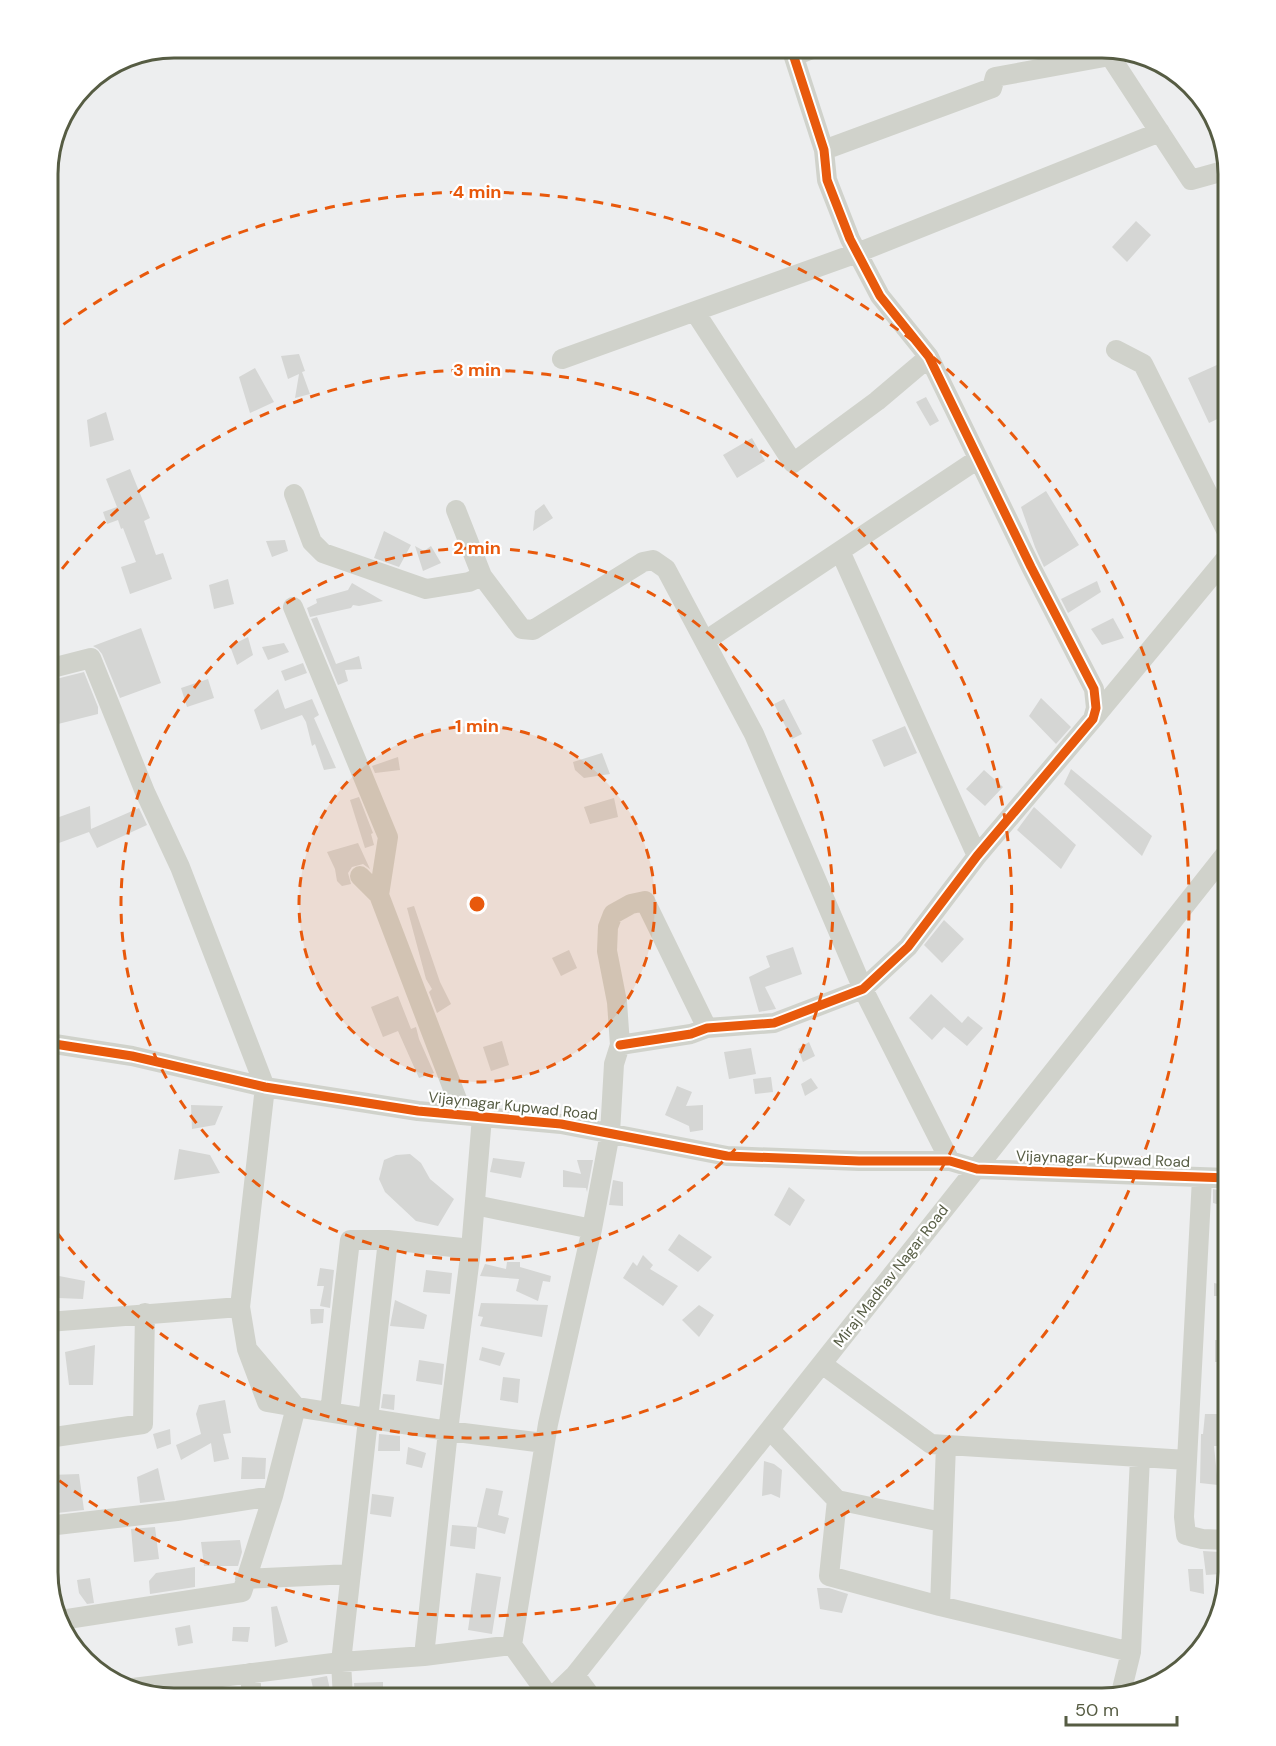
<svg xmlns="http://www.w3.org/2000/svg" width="1276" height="1746" font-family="'DM Sans',sans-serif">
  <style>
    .building { fill: #d5d6d4 }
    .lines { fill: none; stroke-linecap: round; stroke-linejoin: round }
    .minor { stroke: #d0d2cb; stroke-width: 20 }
    .cycleway-casing { stroke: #fff; stroke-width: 13 }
    .cycleway { stroke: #e8590c; stroke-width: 9 }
    .ring { fill: none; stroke: #e8590c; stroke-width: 3; stroke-dasharray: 10 8 }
    .labels { text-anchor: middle; stroke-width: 4.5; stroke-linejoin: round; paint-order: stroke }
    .street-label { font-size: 15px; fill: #565c43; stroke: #fff }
    .rim { fill: none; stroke: #565c43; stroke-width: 3 }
    .centre { fill: #e8590c; stroke: #fff; stroke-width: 3 }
    .ring-label { font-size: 18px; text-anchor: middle; font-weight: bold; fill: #e8590c; stroke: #fff; stroke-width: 4.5; stroke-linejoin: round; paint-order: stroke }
  </style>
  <rect width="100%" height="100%" fill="#edeeef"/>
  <path class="building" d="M1136 221 1151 235 1127 262 1112 247Z
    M299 354 305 371 302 372 310 394 295 398 299 374 288 379 281 356Z
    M1228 360V414L1209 423 1188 378Z
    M255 368 274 402 250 413 239 377Z
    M926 397 939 421 930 426 916 402Z
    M106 412 114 440 90 447 87 420Z
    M752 438 765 461 737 478 723 455Z
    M130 469 150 518 144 521 156 555 163 553 172 579 130 594 121 567 136 562 123 528 121 529 118 520 107 524 103 512 117 507 106 479Z
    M1046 491 1079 545 1044 567 1035 547 1021 507Z
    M544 504 553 518 533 531 535 511Z
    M384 531 411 545 399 567 374 558Z
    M285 540 288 551 272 557 266 541Z
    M415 546 424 551 431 546 441 563 423 571Z
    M228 579 234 604 214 609 209 585Z
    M1097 581 1101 592 1068 613 1061 599Z
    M352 583 383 601 359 606 353 605 351 608 310 617 307 608 317 603 316 599 348 590Z
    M317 617 336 664 359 656 362 669 345 670 348 681 338 685 311 619Z
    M1113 618 1124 638 1102 645 1091 629Z
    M141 628 161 683 120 698 102 654 98 649 93 646Z
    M248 637 253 655 237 665 230 646Z
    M284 643 289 652 268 660 262 647Z
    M303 663 307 673 285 681 281 671Z
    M84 672 98 707V714L50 726 48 681Z
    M208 679 214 698 187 707 181 688Z
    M278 689 285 709 312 699 319 715 314 718 336 768 324 770 315 744 312 746 306 722 302 715 261 730 254 710Z
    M1041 698 1071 727 1056 744 1029 716Z
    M784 699 802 734 792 739 774 704Z
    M905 726 917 753 884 767 872 740Z
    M602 753 610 774 584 778 575 770 573 762Z
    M398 757 400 770 375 773 372 766Z
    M1071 769 1152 836 1142 856 1064 784Z
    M984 770 1003 787 985 806 966 789Z
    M359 797 373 833 371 834 374 845 365 848 350 800Z
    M614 798 618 817 590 824 584 807Z
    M90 806 91 829 139 808 147 825 97 848 89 832 48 847V821Z
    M1034 807 1076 845 1061 869 1017 830Z
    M358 843 370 869 363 864 352 867 348 873 351 884 342 886 337 881 335 869 327 852Z
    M414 906 440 982 451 1004 437 1013 429 992 432 989 426 979 407 908Z
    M944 920 964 939 942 963 924 945Z
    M793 947 802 974 765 987 776 1009 759 1012 749 977 770 967 766 956Z
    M569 950 577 968 561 976 552 958Z
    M931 994 962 1023 968 1016 983 1028 967 1046 944 1027 932 1040 909 1018Z
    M398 996 411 1029 416 1027 419 1039 434 1073 419 1078 398 1031 383 1037 371 1007Z
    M502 1041 509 1065 491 1071 483 1047Z
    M809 1042 815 1056 803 1062 798 1049Z
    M751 1048 756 1074 729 1079 724 1052Z
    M771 1077 773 1092 755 1094 753 1079Z
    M811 1078 818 1088 805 1096 801 1084Z
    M677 1086 692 1092 686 1106 703 1105V1130L690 1132 689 1126 665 1115Z
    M191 1105 223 1106 215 1125 192 1129Z
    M179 1149 210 1155 220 1173 174 1180Z
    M410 1154 421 1163 430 1179 454 1199 438 1226 416 1221 385 1192 379 1179 384 1160 396 1155Z
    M493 1158 525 1162 521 1178 490 1172Z
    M577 1160H593L587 1192 586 1188 563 1187V1170L581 1174Z
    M613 1180 623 1182V1206L609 1205Z
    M789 1187 805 1200 790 1226 774 1215Z
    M1213 1189 1228 1192V1207L1213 1203Z
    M679 1234 712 1257 698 1272 668 1250Z
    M643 1255 653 1265 650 1269 678 1286 663 1306 623 1278 633 1262 637 1266Z
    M507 1262H520V1267L551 1276 550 1282 543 1281 538 1301 516 1291 519 1279 480 1276 485 1264 506 1269Z
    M320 1268 334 1270 330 1308 320 1306 324 1286H317Z
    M426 1270 452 1273 450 1294 423 1292Z
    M59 1276 85 1281 83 1299 58 1298Z
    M1214 1283 1228 1286V1296H1214Z
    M395 1300 427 1315 424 1329 390 1326Z
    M481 1303 548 1305 542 1337 480 1326 483 1317 478 1316Z
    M699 1305 714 1315 699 1337 682 1320Z
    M310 1309H324L323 1323 311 1324Z
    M1215 1340H1228V1362H1215Z
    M95 1345 93 1385H69L65 1352Z
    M482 1347 505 1353 500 1366 479 1360Z
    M419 1360 444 1364 442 1385 416 1381Z
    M503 1377 520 1379 518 1403 500 1400Z
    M383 1394 395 1395 394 1410 381 1408Z
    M225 1400 231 1433 223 1434 229 1459 214 1462 211 1443 181 1460 176 1445 201 1434 196 1414 199 1405Z
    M1205 1414H1222L1220 1435H1228V1446H1214L1218 1485 1200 1483 1201 1434H1203Z
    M170 1429 171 1444 157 1449 153 1434Z
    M379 1434 400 1436V1451H378Z
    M408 1447 426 1453 422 1468 406 1464Z
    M242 1457 266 1458 265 1479H241Z
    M764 1461 774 1464 782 1470 780 1498 771 1494 762 1496Z
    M158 1468 165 1500 140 1503 137 1477Z
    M79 1474 84 1510 57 1513 50 1475Z
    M486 1488 503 1491 498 1515 509 1518 505 1534 477 1527Z
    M372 1494 394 1497 391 1517 370 1514Z
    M452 1525 477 1527 475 1549 450 1546Z
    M155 1527 159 1559 134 1562 131 1529Z
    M240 1540 242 1552 238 1566H204L201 1542Z
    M1203 1551 1219 1552 1221 1574 1206 1575Z
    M195 1567V1587L150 1594 149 1581 156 1573Z
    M1188 1569H1203L1204 1594 1190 1591Z
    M476 1573 501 1577 492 1634 468 1630Z
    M90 1578 94 1603 87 1604 79 1593 77 1580Z
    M817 1588H829L848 1594 842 1613 820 1609Z
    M277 1606 288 1642 275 1647 271 1607Z
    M190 1625 193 1643 178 1646 175 1628Z
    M233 1627H250L248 1642 232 1641Z
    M327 1676 331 1694 314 1693 311 1679Z
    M383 1682V1698H355L354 1683Z
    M239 1687V1695L220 1698V1689Z"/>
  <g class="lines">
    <path class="minor" d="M794 56 815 48
      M1110 56 1191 180 1227 170
      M824 150 992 88 995 77 1110 56 1108 48
      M695 312 793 463 877 401 929 357
      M1116 350 1143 364 1228 534
      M562 359 857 253 1160 132
      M294 494 312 542 323 553 426 589 469 582 482 576
      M456 510 482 576 522 629 533 630 643 562 653 560 666 569 754 734 863 989 950 1161
      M840 551 977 856
      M293 607 388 837 379 895
      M705 641 978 459
      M48 669 91 658 145 792 180 867 265 1087 240 1307 247 1349 267 1402 296 1407 247 1349
      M1093 719 1228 556
      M360 876 379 895 463 1115
      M48 1043 132 1056 265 1087 418 1111 561 1124 727 1156 859 1161H950L977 1169 1228 1178
      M620 1045 691 1034 707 1028 774 1023 863 989 908 947 977 856 1093 719 1096 708 1094 689 1031 567 929 357 880 296 850 239 827 180 824 150 791 48
      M1202 1178 1184 1517 1186 1535 1202 1539 1228 1540
      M475 1205 592 1229
      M48 1322 240 1307
      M822 1364 931 1444 1187 1460
      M330 1412 350 1240H388
      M770 1430 837 1500 829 1576 940 1606 1131 1652 1140 1457
      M48 1438 143 1424 145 1313
      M837 1500 942 1522
      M48 1526 177 1511 273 1496 296 1407 448 1431 544 1443
      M245 1579 351 1574
      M940 1606 946 1445
      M61 1620 242 1592 273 1496
      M512 1645 548 1424 592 1229 610 1133 614 1064 620 1045 617 1002 607 951 608 927 613 914 631 904 645 901 707 1028
      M424 1656 448 1431 471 1249 482 1117
      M250 1673 252 1698
      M575 1675 592 1698
      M133 1688 341 1662 388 1240 471 1249
      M1121 1693 1131 1652
      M343 1698 341 1662 424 1656 512 1645 550 1698
      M551 1698 575 1675 1228 851"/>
    <g class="cycleway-casing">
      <path id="cycleway" d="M48 1043 132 1056 265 1087 418 1111 561 1124 727 1156 859 1161H950L977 1169 1228 1178
        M620 1045 691 1034 707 1028 774 1023 863 989 908 947 977 856 1093 719 1096 708 1094 689 1031 567 929 357 880 296 850 239 827 180 824 150 791 48"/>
    </g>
    <use href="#cycleway" class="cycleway"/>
  </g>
  <circle cx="477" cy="904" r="178" fill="#e8590c" fill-opacity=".12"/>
  <g class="ring">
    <circle cx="477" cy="904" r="178"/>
    <circle cx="477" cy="904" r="356"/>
    <path d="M51 583A534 534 0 1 1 51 1225"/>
    <path d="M49 335A712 712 0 1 1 49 1473"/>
  </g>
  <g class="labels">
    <g class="street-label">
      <text transform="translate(513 1106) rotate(6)" y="5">Vijaynagar Kupwad Road</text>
      <text transform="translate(1103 1159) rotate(2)" y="5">Vijaynagar-Kupwad Road</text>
      <text transform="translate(891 1276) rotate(-52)" y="5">Miraj Madhav Nagar Road</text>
    </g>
  </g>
  <path d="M0 0H1276V1746H0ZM174 58H1102A116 116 0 0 1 1218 174V1572A116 116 0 0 1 1102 1688H174A116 116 0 0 1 58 1572V174A116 116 0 0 1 174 58Z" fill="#fff" fill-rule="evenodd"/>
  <path class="rim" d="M174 58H1102A116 116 0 0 1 1218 174V1572A116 116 0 0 1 1102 1688H174A116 116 0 0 1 58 1572V174A116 116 0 0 1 174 58Z"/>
  <circle cx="477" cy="904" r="9" class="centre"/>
  <g class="ring-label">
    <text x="477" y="198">4 min</text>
    <text x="477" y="376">3 min</text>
    <text x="477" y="554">2 min</text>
    <text x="477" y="732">1 min</text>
  </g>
  <path d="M1066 1716v9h111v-9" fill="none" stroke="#565c43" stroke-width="3"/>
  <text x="1075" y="1716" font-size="18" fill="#565c43" stroke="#ffffff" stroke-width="4.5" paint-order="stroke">50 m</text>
</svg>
